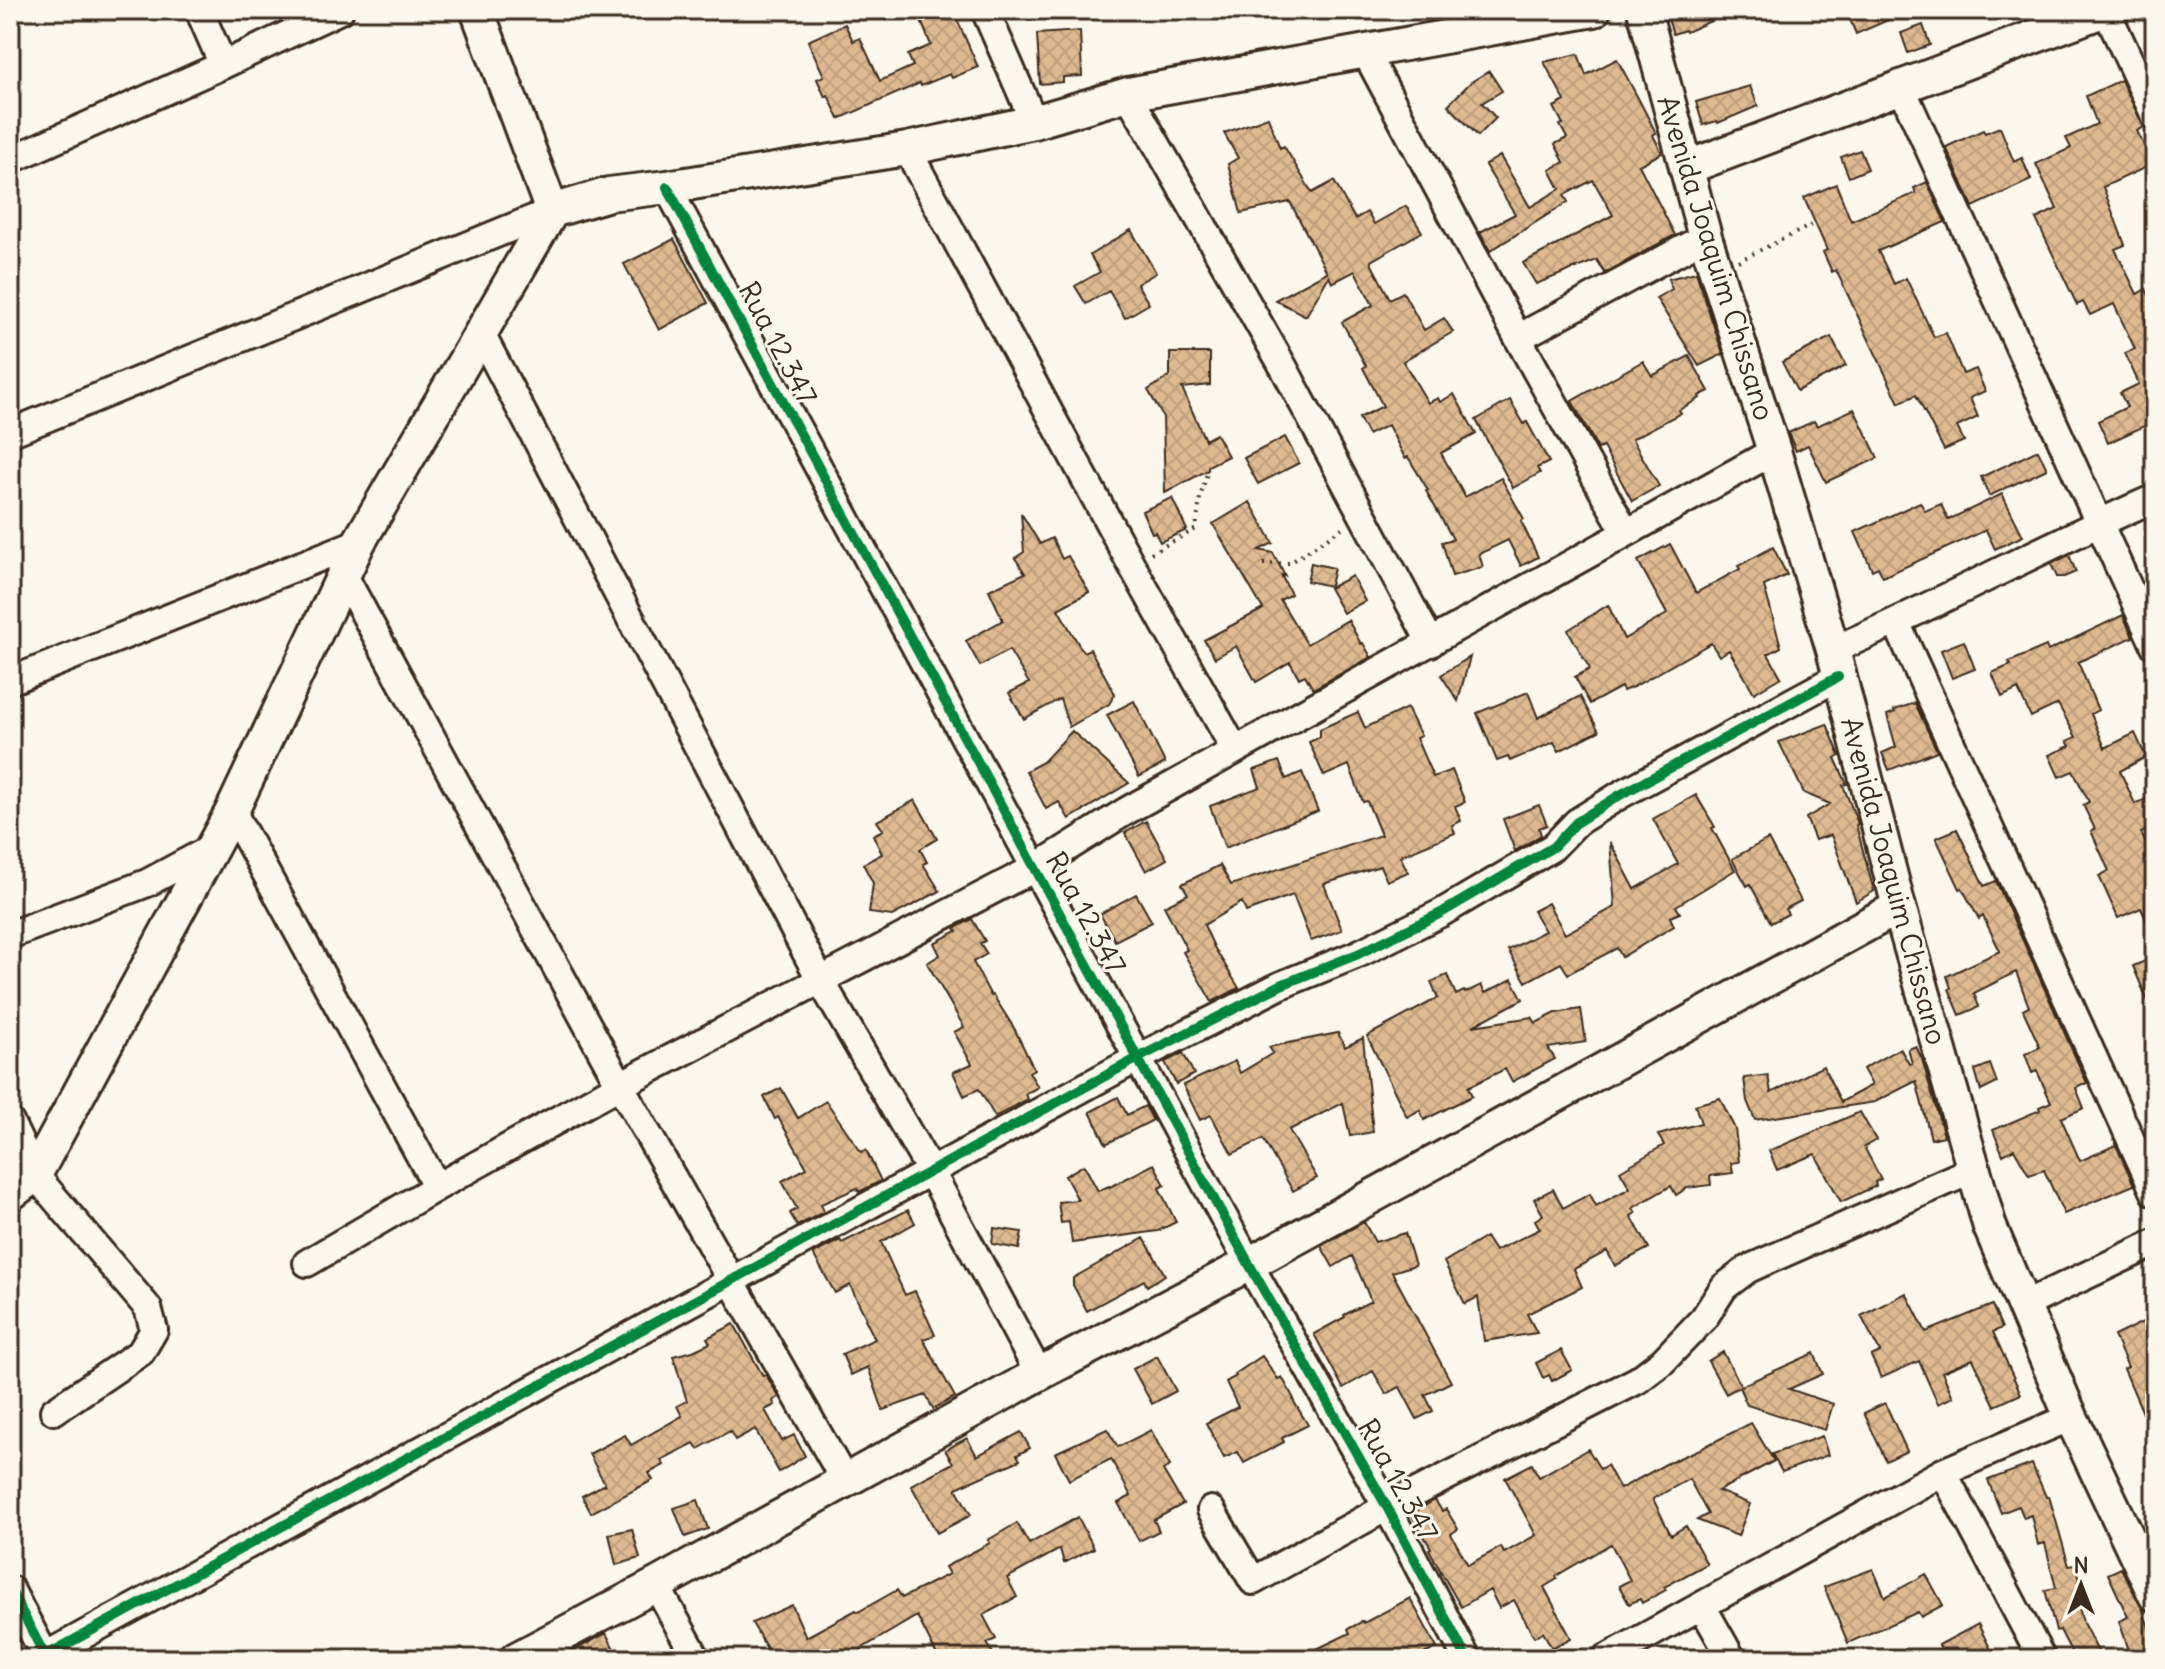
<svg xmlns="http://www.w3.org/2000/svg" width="2165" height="1669" font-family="Delius,sans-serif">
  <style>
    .building { fill: url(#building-cross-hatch); stroke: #3b2a1e; stroke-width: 2 }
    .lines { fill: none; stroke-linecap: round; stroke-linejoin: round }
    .minor-casing { stroke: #3b2a1e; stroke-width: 32 }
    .tertiary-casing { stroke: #3b2a1e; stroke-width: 38 }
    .path { stroke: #3b2a1e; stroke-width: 4; stroke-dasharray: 2 6; stroke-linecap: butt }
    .minor { stroke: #fbf7ec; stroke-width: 26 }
    .tertiary { stroke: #fbf7ec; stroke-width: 32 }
    .cycleway-casing { stroke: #fbf7ec; stroke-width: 15 }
    .cycleway { stroke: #00873e; stroke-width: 10 }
    .labels { text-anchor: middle; stroke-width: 6; stroke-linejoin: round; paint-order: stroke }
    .street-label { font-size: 28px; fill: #3b2a1e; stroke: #fbf7ec }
  </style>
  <defs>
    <pattern id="building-cross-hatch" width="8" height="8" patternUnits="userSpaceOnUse" patternTransform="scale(2)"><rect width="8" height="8" fill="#dfba91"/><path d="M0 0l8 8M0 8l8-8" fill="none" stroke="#c0a07d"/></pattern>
  </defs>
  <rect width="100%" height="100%" fill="#fbf7ec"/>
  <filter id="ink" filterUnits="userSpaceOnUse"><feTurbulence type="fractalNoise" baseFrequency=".0125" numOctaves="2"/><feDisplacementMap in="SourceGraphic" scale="16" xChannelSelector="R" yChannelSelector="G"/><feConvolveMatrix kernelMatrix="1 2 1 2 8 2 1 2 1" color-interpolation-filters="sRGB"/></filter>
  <g filter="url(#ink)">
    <path class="building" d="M934 10H953L978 67 952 78 950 74 921 86 920 83 839 119 828 95 825 97 817 79 824 76 808 41 845 24 853 41 860 38 880 81 913 66 908 55 931 45 919 16Z
      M1665 10H1736L1686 32 1685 30 1673 34Z
      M1846 10H1911L1856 34Z
      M1923 25 1930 45 1908 53 1901 33Z
      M1080 31 1082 76 1063 77V82L1040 84 1037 34Z
      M1578 54 1586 75 1617 59 1638 98 1656 133 1653 135 1662 153 1639 165 1675 235 1605 273 1597 260 1536 284 1523 263 1613 215 1593 180 1564 195 1568 202 1490 251 1480 232 1515 214 1485 165 1500 156 1530 207 1560 189 1550 170 1564 162 1555 144 1567 138 1560 125 1563 124 1554 107 1565 101 1544 62Z
      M1489 71 1502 91 1482 103 1496 118 1478 136 1448 105 1471 82Z
      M2121 80 2144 127 2137 131 2153 164 2103 187 2125 245 2115 249 2137 294 2146 289 2155 309V421L2108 443 2098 421 2127 407 2120 393 2139 384 2125 353 2135 349 2114 304 2090 315 2083 302 2077 305 2036 219 2057 209 2036 164 2071 148 2066 138 2097 124 2086 96Z
      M1750 86 1758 106 1718 123 1717 121 1703 125 1696 102Z
      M1268 117 1280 148 1284 146 1312 193 1334 181 1355 219 1367 212 1374 224 1406 206 1422 232 1371 261 1372 265 1390 299 1403 292 1424 330 1444 318 1453 332 1403 361 1428 403 1438 398 1440 402 1454 394 1476 434 1441 453 1465 497 1501 478 1524 519 1521 521 1538 557 1521 566 1508 540 1479 554 1483 567 1452 576 1442 542 1453 539 1426 491 1428 490 1408 457 1405 458 1388 425 1368 435 1359 418 1383 406 1363 368 1366 366 1342 322 1373 305 1355 271 1332 283 1329 276 1306 316 1275 300 1327 272 1290 202 1241 213 1228 164 1238 158 1224 133Z
      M2000 127 2014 162 2022 158 2031 180 1973 207 1946 147 1983 130 1985 133Z
      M1860 150 1868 169 1849 177 1841 157Z
      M1927 182 1945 222 1878 251 1894 284 1906 278 1934 337 1946 333 1963 374 1976 369 1985 391 1970 398 1978 417 1957 427 1964 441 1944 450 1916 395 1899 403 1836 270 1832 272 1823 252 1827 250 1804 198 1836 184 1851 221 1916 193 1914 188Z
      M1131 230 1156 273 1137 284 1149 304 1125 318 1109 291 1086 304 1075 286 1100 272 1090 255Z
      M674 239 708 303 659 330 624 264Z
      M1696 272 1723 354 1699 366 1656 298 1672 289 1668 279Z
      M1831 337 1846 366 1797 391 1782 362Z
      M1170 353H1210V385L1182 388 1205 440 1216 434 1228 456 1208 466V470L1165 493 1163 417 1148 390 1170 376Z
      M1689 356 1709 391 1699 396 1700 398 1679 410 1681 413 1632 439 1659 486 1632 501 1603 447 1598 449 1572 401 1643 361 1652 376Z
      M1510 400 1524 424 1527 422 1549 462 1537 468 1540 473 1513 488 1476 420Z
      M1854 409 1878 458 1826 482 1808 445 1796 451 1788 433 1814 421 1817 426Z
      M1285 437 1299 463 1258 484 1244 458Z
      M2038 450 2047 469 1989 496 1981 477Z
      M2002 494 2023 536 1995 549 1986 530 1883 577 1878 567 1872 570 1855 532 1920 502 1925 511 1941 504 1948 520Z
      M1172 498 1187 530 1160 542 1155 532 1152 533 1142 511Z
      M1250 502 1273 543 1259 550 1273 553 1285 576 1281 575 1291 594 1280 600 1307 644 1348 620 1361 644 1363 643 1371 657 1313 689 1305 675 1299 678 1290 662 1256 682 1236 646 1215 658 1204 640 1263 609 1213 524Z
      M1021 513 1040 544 1052 538 1062 559 1068 556 1089 592 1058 609 1083 652 1090 649 1115 694 1109 704 1069 727 1060 699 1024 719 1009 693 1029 683 1009 650 980 666 966 641 1003 620 989 590 1025 573 1015 558 1024 552Z
      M1670 544 1696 593 1740 569 1738 566 1773 547 1787 575 1764 586 1781 647 1768 654 1781 677 1754 693 1729 650 1719 656 1711 643 1635 686 1623 691 1621 687 1590 704 1575 677 1590 669 1568 630 1608 605 1624 639 1667 614 1638 561Z
      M2069 555 2076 572 2064 577H2057L2051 564Z
      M1311 563 1334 568 1330 586 1307 581Z
      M1352 576 1365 601 1343 613 1329 588Z
      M2123 615 2133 637 2078 662 2098 710 2091 714 2105 748 2135 733 2146 757 2120 771 2135 804 2148 798 2155 815V827L2141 833 2155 863V940L2141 908 2118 918 2099 876 2109 871 2091 831 2095 829 2083 805 2089 802 2073 771 2059 777 2049 755 2070 746 2067 741 2076 737 2058 704 2031 717 2018 689 2002 697 1992 673 2011 665 2009 662 2046 646 2048 651Z
      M1964 641 1975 669 1952 678 1941 650Z
      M1470 657 1458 701 1441 675Z
      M1528 692 1538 718 1580 696 1599 731 1559 751 1554 742 1510 761 1508 757 1497 761 1477 713Z
      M1134 701 1165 763 1139 777 1107 715Z
      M1915 703 1937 751 1889 770 1882 753 1896 747 1887 715 1895 712 1894 710Z
      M1407 708 1421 736 1416 738 1433 777 1452 770 1465 802 1455 806 1461 821 1452 825 1455 833 1400 856 1408 872 1387 881 1380 866 1324 884 1342 930 1311 941 1293 895 1246 912 1242 902 1204 925 1214 947 1239 988 1212 1002 1183 952 1187 950 1164 906 1188 894 1182 884 1220 865 1231 885 1381 835 1367 801 1363 802 1349 765 1324 776 1309 742 1320 737V729L1358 712 1365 728Z
      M1827 724 1840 756 1835 758 1847 784 1843 785 1858 824 1856 825 1874 891 1856 902 1831 835 1815 840 1806 818 1830 804 1804 793 1779 742Z
      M1072 731 1129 783 1069 819 1059 802 1046 809 1026 771 1043 762Z
      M1279 761 1286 779 1302 772 1318 811 1225 848 1210 806 1260 787 1254 770Z
      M1696 795 1715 827 1712 828 1735 870 1676 906 1680 913 1670 917 1674 926 1622 957 1617 948 1568 974 1561 963 1526 982 1508 950 1545 931 1533 911 1548 903 1565 934 1615 907 1610 842 1635 889 1678 864 1653 819Z
      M915 800 937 839 920 849 927 862 923 864 940 891 892 916 869 913 873 883 863 864 882 854 873 835 883 830 877 821Z
      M1539 805 1547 825 1539 828 1541 835 1515 851 1503 819Z
      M1146 821 1167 859 1146 871 1125 833Z
      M1957 829 1984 886 1996 881 2087 1083 2076 1088 2084 1108 2061 1118 2080 1161 2116 1145 2134 1185 2064 1214 2044 1170 2029 1175 2014 1149 2003 1155 1993 1130 2040 1110 2039 1107 2051 1102 2037 1071 2032 1073 2025 1054 2040 1047 2023 1010 2029 1007 2016 972 1974 993 1979 1007 1960 1015 1949 989 1951 988 1947 976 2000 951 1983 916 1979 919 1962 888 1960 889 1936 838Z
      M1768 839 1801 901 1785 909 1788 914 1771 923 1750 884 1747 886 1732 859Z
      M1136 894 1152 922 1115 941 1100 914Z
      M972 919 985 941 980 943 987 954 973 962 991 996 993 995 1014 1028 1034 1069 1029 1072 1038 1087 1025 1094 1028 1099 995 1117 979 1089 964 1096 953 1072 972 1064 954 1032 964 1027 927 963 940 955 934 943 957 931 955 928Z
      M2155 957V1018L2133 966Z
      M1447 975 1456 995 1464 991 1465 993 1481 985 1485 993 1512 979 1523 999 1473 1026 1532 1017 1536 1023 1556 1013 1581 1009 1586 1042 1548 1048 1555 1059 1512 1082 1505 1069 1468 1087 1472 1096 1424 1120 1420 1110 1407 1117 1367 1036 1438 998 1431 982Z
      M1338 1033 1345 1047 1363 1038 1373 1132 1350 1136 1343 1103 1289 1130 1317 1178 1293 1191 1263 1139 1232 1154 1211 1115 1200 1120 1183 1085 1235 1061 1240 1073 1273 1053 1269 1047Z
      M1916 1046 1922 1059 1944 1136 1931 1139 1916 1081 1875 1102 1755 1120 1747 1101 1744 1078 1768 1075 1771 1093 1823 1066 1841 1102 1872 1085 1863 1069 1900 1048 1909 1064 1912 1063 1908 1049Z
      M1183 1053 1194 1074 1176 1084 1165 1062Z
      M1990 1064 1997 1083 1981 1091 1975 1070Z
      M781 1088 798 1118 826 1101 861 1152 866 1150 881 1181 859 1192 857 1188 821 1204 824 1212 797 1226 790 1213 797 1209 782 1181 807 1168 778 1117 775 1119 764 1097Z
      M1118 1097 1127 1115 1145 1106 1153 1120 1106 1144 1090 1112Z
      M1720 1098 1735 1129 1739 1162 1731 1163 1733 1173 1710 1176 1711 1185 1687 1188 1676 1195 1671 1186 1633 1208 1636 1213 1631 1216 1649 1248 1615 1266 1607 1251 1574 1269 1582 1287 1527 1314 1537 1333 1484 1341 1478 1297 1465 1304 1444 1262 1486 1237 1495 1251 1540 1229 1535 1220 1543 1215 1534 1199 1553 1189 1563 1208 1590 1194 1596 1206 1630 1188 1620 1171 1664 1145 1658 1135 1701 1123 1695 1105Z
      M1860 1112 1876 1140 1864 1147 1881 1179 1875 1182 1876 1186 1841 1202 1815 1154 1777 1170 1769 1151Z
      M1154 1164 1165 1185 1159 1188 1176 1222 1158 1231 1072 1243 1069 1222 1061 1223 1058 1202 1078 1200 1065 1176 1084 1165 1098 1191 1109 1186 1110 1187Z
      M908 1210 915 1223 881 1242 905 1295 915 1291 935 1335 923 1339 955 1397 933 1409 926 1395 883 1410 868 1367 851 1375 842 1354 875 1339 865 1319 866 1318 850 1285 835 1293 813 1254 840 1240 842 1243Z
      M1364 1222 1375 1242 1405 1233 1415 1265 1392 1272 1451 1382 1425 1395 1433 1411 1417 1419 1400 1387 1386 1394 1373 1371 1343 1388 1314 1334 1345 1317 1344 1315 1371 1301 1352 1256 1333 1267 1321 1246Z
      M994 1228 1022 1232 1019 1249 992 1244Z
      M1144 1238 1165 1275 1147 1286 1144 1280 1087 1311 1073 1285V1278Z
      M1906 1293 1926 1332 1992 1305 2002 1328 1993 1332 2021 1394 1995 1406 1973 1359 1942 1372 1953 1397 1938 1404 1919 1361 1881 1378 1871 1356 1880 1352 1861 1316Z
      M2155 1316V1441L2124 1369 2128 1367 2114 1336Z
      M734 1324 763 1376 766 1375 779 1397 773 1401 775 1405 765 1410 782 1441 794 1435 805 1456 779 1472 755 1429 735 1440 730 1431 698 1449 694 1443 661 1460 664 1465 649 1473 653 1480 591 1513 582 1496 605 1484 589 1454 625 1435 631 1445 682 1416 677 1406 687 1401 673 1356 693 1351 710 1343 707 1338Z
      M1561 1350 1572 1370 1552 1381 1549 1375 1543 1378 1536 1363Z
      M1723 1352 1741 1386 1814 1353 1823 1374 1789 1389 1833 1404 1825 1430 1747 1405 1739 1387 1726 1394 1708 1361Z
      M1157 1356 1176 1391 1152 1404 1133 1369Z
      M1262 1356 1278 1379 1282 1377 1294 1399 1293 1400 1308 1425 1282 1438 1284 1442 1244 1463 1238 1452 1224 1458 1206 1423 1238 1407 1226 1382 1236 1376 1235 1374Z
      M1885 1403 1907 1451 1886 1461 1864 1413Z
      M1751 1423 1774 1461 1718 1491 1750 1504 1738 1536 1697 1520 1708 1514 1689 1479 1653 1499 1671 1535 1686 1526 1707 1564 1664 1587 1666 1590 1642 1603 1640 1599 1629 1604 1619 1586 1630 1580 1611 1544 1556 1576 1557 1579 1544 1587 1571 1638 1552 1648 1543 1632 1534 1637 1514 1600 1499 1608 1490 1590 1461 1607 1441 1572 1429 1549 1431 1548 1411 1514 1435 1500 1442 1511 1446 1509 1458 1529 1451 1534 1468 1565 1501 1547 1504 1553 1536 1535 1505 1478 1532 1464 1539 1477 1588 1449 1600 1469 1607 1465 1620 1489 1675 1459V1460L1700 1449Z
      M1107 1429 1118 1447 1151 1430 1170 1466 1163 1470 1183 1504 1154 1520 1159 1531 1139 1541 1118 1503 1131 1496 1111 1459 1069 1480 1055 1453Z
      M1021 1432 1030 1448 1017 1455 1020 1460 956 1488 971 1515 937 1533 911 1485 953 1463 945 1450 967 1438 977 1456Z
      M1822 1436 1828 1455 1782 1472 1772 1454Z
      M2032 1464 2046 1497 2049 1496 2069 1566 2076 1565 2083 1593 2076 1595 2083 1623 2102 1659H2075L2060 1630 2056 1631 2045 1590 2056 1588 2045 1543 2038 1545 2031 1515 2024 1518 2019 1506 2001 1513 1988 1480Z
      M698 1500 708 1529 685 1537 674 1508Z
      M1078 1517 1094 1548 1064 1563 1060 1549 1007 1578 1017 1597 983 1615 996 1639 987 1643 996 1659H939L917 1616 861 1649 867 1659H773L752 1623 792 1605 806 1637 856 1610 858 1612 897 1590 902 1598 949 1574 945 1567 990 1543 988 1540 1017 1523 1029 1544Z
      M632 1529 640 1558 616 1565 609 1534Z
      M2121 1568 2142 1608 2155 1645V1659H2132L2119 1621 2128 1617 2108 1574Z
      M1873 1569 1885 1597 1926 1574 1943 1605 1921 1617 1918 1612 1848 1643 1824 1587Z
      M1410 1598 1437 1648 1413 1659H1384L1380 1651 1365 1659H1296L1350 1633 1348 1629 1363 1621 1364 1623Z
      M1978 1624 1993 1654 1983 1659H1946L1939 1645Z
      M606 1633 619 1659H557L586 1644Z"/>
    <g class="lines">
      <g class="minor-casing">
        <path id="minor" d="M199 10 223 65
          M985 10 1034 122
          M2106 10 2155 116
          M1366 53 1518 338 1626 533
          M1901 87 2155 646
          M1128 94 1284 368 1431 643
          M907 149 1131 564 1235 750
          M10 160 223 65 340 10
          M667 187 1249 1264 1387 1507 1467 1659
          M480 332 821 981 931 1172 1039 1374
          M1518 338 1705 237
          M10 433 552 211
          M344 576 620 1085 845 1481
          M1896 622 2155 1193
          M1833 650C1942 603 2046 545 2155 498
          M10 681 359 542
          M232 811 437 1187
          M10 935 147 883 214 847
          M10 1122 35 1175 148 1308 154 1330 141 1352 54 1411
          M307 1263 437 1187 620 1085 1035 868 1128 810 1774 451
          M2024 1305 2155 1243
          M1943 1472 2042 1659
          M1211 1510 1253 1581 1387 1507 1638 1380 1663 1361 1704 1318 1724 1287 1748 1269 1972 1170
          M656 1585 697 1659
          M10 1589 45 1656 1138 1058 1281 985 1358 954 1441 913 1553 847 1577 822 1620 795 1838 677
          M1702 1606 1732 1659
          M1605 1659 1943 1472 2071 1417"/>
      </g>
      <g class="tertiary-casing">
        <path id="tertiary" d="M477 10 552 211
          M1644 10 1705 237 1774 451 1833 650 1899 907 1990 1227 2071 1417 2155 1595
          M1686 168 2105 10
          M10 1194 35 1175 232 811 359 542 552 211 609 194 667 187 907 149 1034 122 1128 94 1594 10
          M516 1659 656 1585 1039 1374 1249 1264 1899 907"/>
      </g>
      <path class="path" d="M1738 261 1812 225
        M1151 553 1196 529 1200 498 1207 473
        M1263 564 1290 563 1342 528"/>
      <use href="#minor" class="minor"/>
      <use href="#tertiary" class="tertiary"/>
      <g class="cycleway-casing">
        <path id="cycleway" d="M667 187 1249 1264 1387 1507 1467 1659
          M10 1589 45 1656 1138 1058 1281 985 1358 954 1441 913 1553 847 1577 822 1620 795 1838 677"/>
      </g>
      <use href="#cycleway" class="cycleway"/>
    </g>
  </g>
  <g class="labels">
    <g class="street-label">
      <text transform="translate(1716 258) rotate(73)" y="10">Avenida Joaquim Chissano</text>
      <text transform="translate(778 343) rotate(62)" y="10">Rua 12.347</text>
      <text transform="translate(1894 881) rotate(75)" y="10">Avenida Joaquim Chissano</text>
      <text transform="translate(1086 913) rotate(61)" y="10">Rua 12.347</text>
      <text transform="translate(1398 1480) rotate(61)" y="10">Rua 12.347</text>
    </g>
  </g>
  <rect width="2165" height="1669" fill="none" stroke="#fbf7ec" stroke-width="40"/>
  <rect x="20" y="20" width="2125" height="1629" fill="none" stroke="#3b2a1e" stroke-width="3" filter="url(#ink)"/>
  <g transform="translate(2081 1585)" stroke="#fbf7ec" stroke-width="6" paint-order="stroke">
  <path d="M0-6L14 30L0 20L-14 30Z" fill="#3b2a1e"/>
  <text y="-12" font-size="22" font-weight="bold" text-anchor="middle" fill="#3b2a1e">N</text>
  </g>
</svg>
